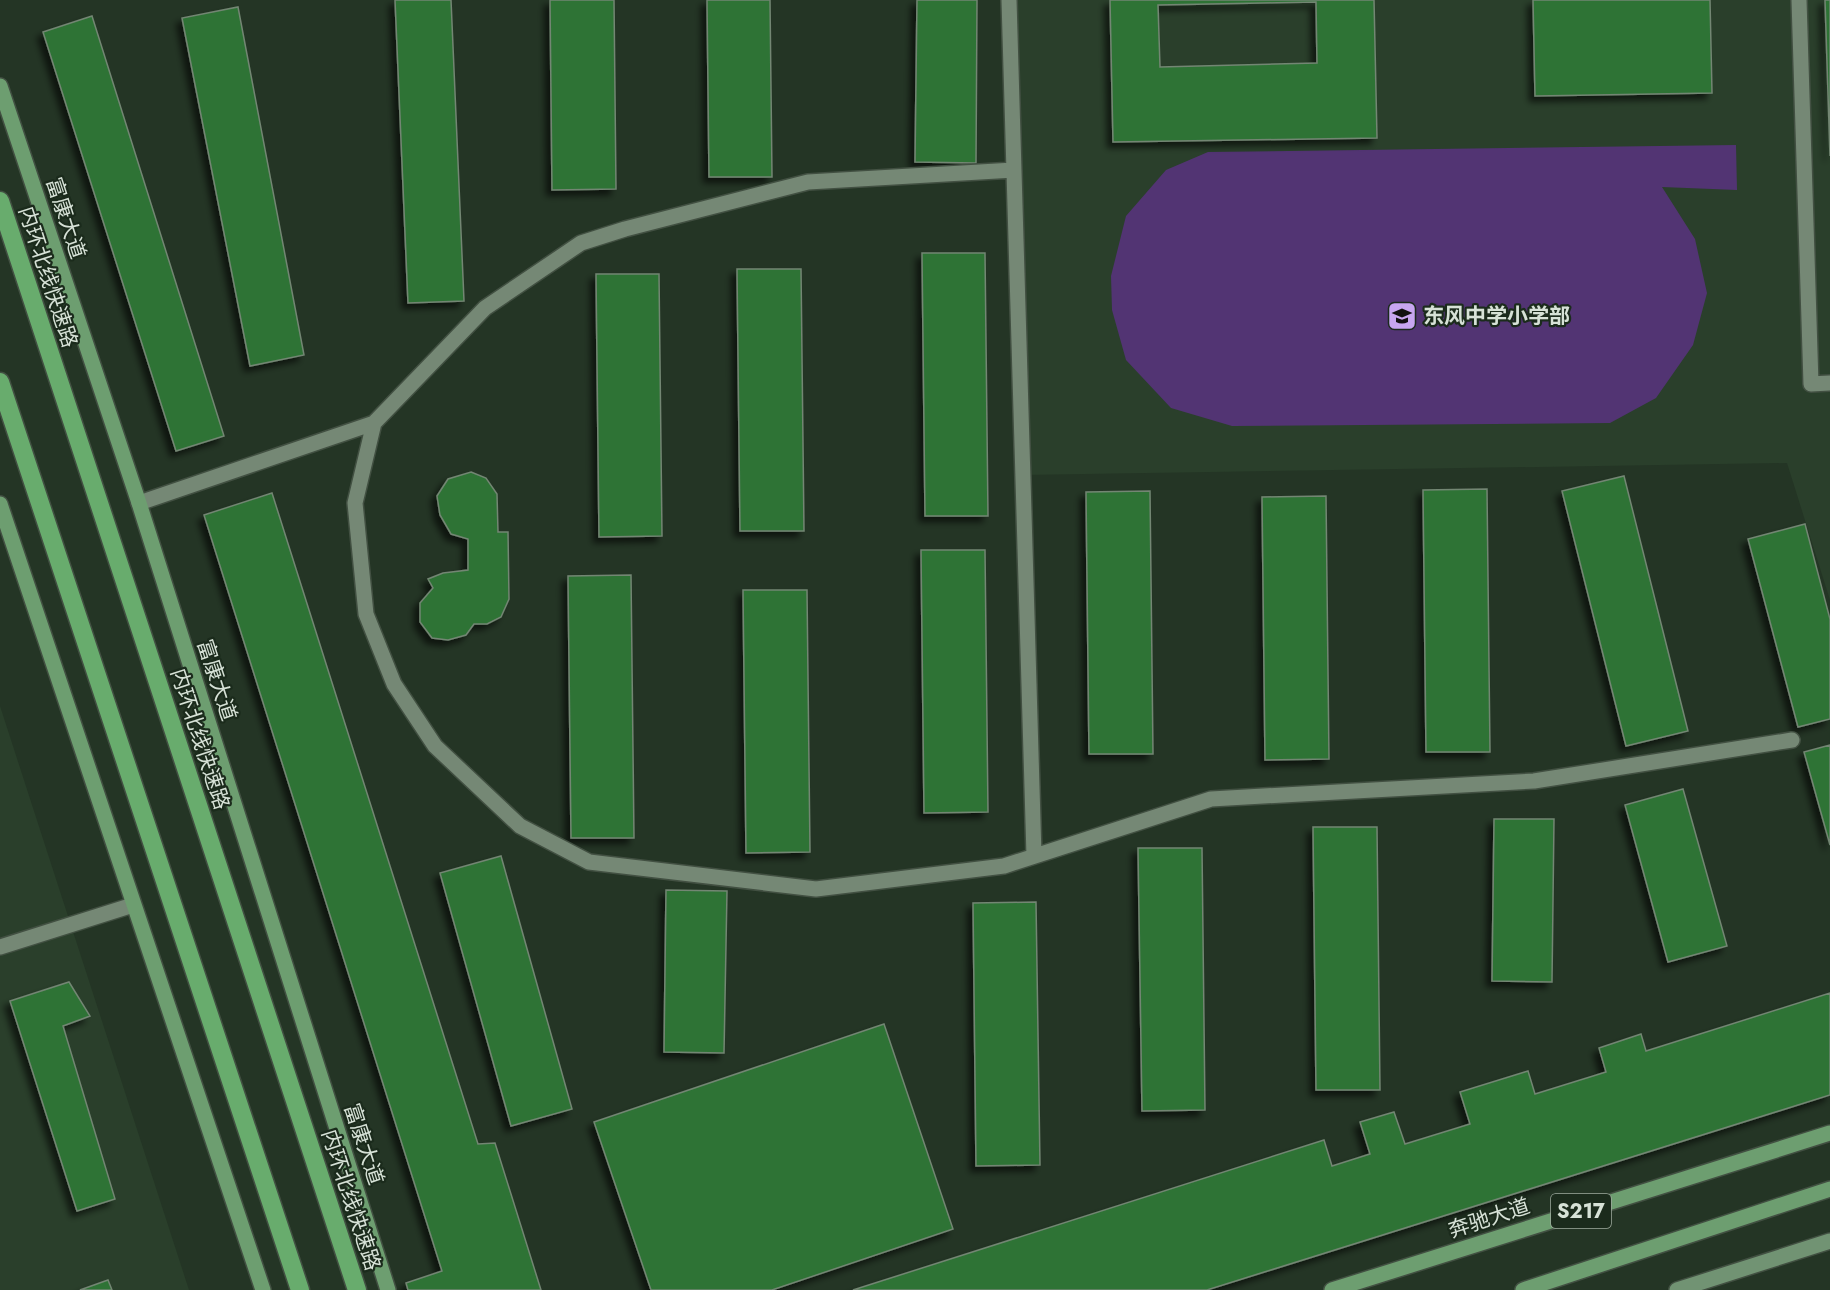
<svg xmlns="http://www.w3.org/2000/svg" width="1830" height="1290" font-family="Jost,'Noto Sans SC',sans-serif">
  <style>
    .built { fill: #2a3f2b }
    .green { fill: #523473 }
    .building { fill: #2d7336; stroke: #738673; stroke-width: 1.5; fill-rule: evenodd; filter: url(#shadow) }
    .lines { fill: none; stroke-linecap: round; stroke-linejoin: round }
    .lane-casing { stroke: #425042; stroke-width: 18 }
    .secondary-casing { stroke: #425042; stroke-width: 18 }
    .primary-casing { stroke: #425042; stroke-width: 18 }
    .highway-casing { stroke: #425042; stroke-width: 21 }
    .lane { stroke: #758875; stroke-width: 15 }
    .secondary { stroke: #719373; stroke-width: 15 }
    .primary { stroke: #6d9e70; stroke-width: 15 }
    .highway { stroke: #68ac6d; stroke-width: 18 }
    .labels { text-anchor: middle; stroke-width: 4.5; stroke-linejoin: round; paint-order: stroke }
    .shield { fill: #1b2b1c; stroke: #9fab9f; stroke-width: 1.5 }
    .shield-label { font-size: 20px; font-weight: bold; fill: #d7e2d7 }
    .street-label { font-size: 21px; fill: #d7e2d7; stroke: #1b2b1c }
    .poi-label { font-size: 21px; font-weight: bold; fill: #d7e2d7; stroke: #1b2b1c; text-anchor: start }
  </style>
  <defs>
    <filter id="shadow"><feDropShadow dx="-5.5" dy="5.5" stdDeviation="3" flood-color="#0009"/></filter>
  </defs>
  <rect width="100%" height="100%" fill="#243525"/>
  <path class="built" d="M1009 0H1830V600L1787 463 1022 475Z
    M0 706 189 1290H0Z"/>
  <path class="green" d="M1736 145 1737 190 1662 187 1695 239 1707 293 1693 345 1656 398 1610 423 1232 426 1171 408 1126 360 1112 310 1111 276 1126 216 1166 170 1208 152Z"/>
  <path class="building" d="M395 0H451L464 301 408 303Z
    M550 0H614L616 189 552 190Z
    M707 0H770L772 177H709Z
    M917 0H977L976 163 915 162Z
    M1110 0H1374L1377 138 1113 142ZM1316 2 1317 63 1160 67 1158 5Z
    M1533 0H1710L1712 93 1535 96Z
    M1825 0H1830V156Z
    M238 7 304 355 250 366 182 18Z
    M92 16 224 436 176 451 43 32Z
    M922 253H985L988 516H925Z
    M737 269H801L804 531H740Z
    M596 274H659L662 536 599 537Z
    M471 472 486 478 497 494 498 532H508L509 599 501 617 487 624H474L466 635 448 640 432 638 420 622V603L433 588 428 579 443 573 468 570V539L451 534 440 515 437 496 448 479Z
    M1624 476 1688 731 1626 746 1562 491Z
    M1487 489 1490 752H1426L1423 490Z
    M1150 491 1153 754H1089L1086 492Z
    M272 493 478 1144 495 1143 541 1290H408L406 1283 442 1271 204 515Z
    M1326 496 1329 759 1265 760 1262 497Z
    M1805 524 1830 619V719L1798 727 1748 539Z
    M921 550H985L988 812 924 813Z
    M631 575 634 838H571L568 576Z
    M743 590H807L810 852 746 853Z
    M1830 745V845L1804 752Z
    M1683 789 1727 946 1668 962 1625 805Z
    M1494 819H1554L1552 982 1492 981Z
    M1313 827H1377L1380 1090H1316Z
    M1138 848H1202L1205 1110 1142 1111Z
    M501 856 572 1109 511 1126 440 873Z
    M666 890 727 891 724 1053 664 1052Z
    M1036 902 1040 1165 976 1166 973 903Z
    M69 982 90 1016 63 1026 115 1199 77 1211 10 1001Z
    M1830 993V1095L1207 1290H853L1324 1140 1332 1166 1370 1154 1360 1122 1394 1112 1405 1144 1470 1124 1460 1092 1528 1071 1535 1094 1606 1072 1599 1048 1641 1034 1646 1051Z
    M884 1024 953 1229 772 1290H651L594 1122Z
    M108 1280 112 1290H80Z"/>
  <g class="lines">
    <g class="lane-casing">
      <path id="lane" d="M1009 0 1034 856
        M1799 0 1811 384 1830 383
        M374 423 355 503 366 614 394 684 435 746 520 826 589 862 816 889 1004 866 1211 799 1534 781 1792 740
        M139 503 374 423 485 308 581 243 625 229 808 182 1014 170
        M0 947 133 905"/>
    </g>
    <g class="secondary-casing">
      <path id="secondary" d="M1677 1290 1830 1241"/>
    </g>
    <g class="primary-casing">
      <path id="primary" d="M0 86 139 503 388 1290
        M0 504 263 1290
        M1332 1290 1830 1133
        M1523 1290 1830 1189"/>
    </g>
    <g class="highway-casing">
      <path id="highway" d="M0 201 357 1290
        M0 382 300 1290"/>
    </g>
    <use href="#lane" class="lane"/>
    <use href="#secondary" class="secondary"/>
    <use href="#primary" class="primary"/>
    <use href="#highway" class="highway"/>
  </g>
  <defs>
    <g id="school-square" transform="scale(1.5)"><rect x="-9" y="-9" width="18" height="18" rx="4" fill="#c7a6f0" stroke="#1b2b1c"/><path d="M0-5L7-2L0 1L-7-2ZM-4 1L0 2.5L4 1V4Q0 6-4 4Z" fill="#111"/></g>
  </defs>
  <g fill-rule="evenodd">
    <use href="#school-square" x="1402" y="316"/>
  </g>
  <g class="labels">
    <rect class="shield" x="1551" y="1194" width="60" height="34" rx="4.5"/>
    <g class="shield-label">
      <text x="1581" y="1218">S217</text>
    </g>
    <g class="street-label">
      <text transform="translate(66 218) rotate(72)" y="7">富康大道</text>
      <text transform="translate(48 277) rotate(72)" y="7">内环北线快速路</text>
      <text transform="translate(217 680) rotate(72)" y="7">富康大道</text>
      <text transform="translate(200 739) rotate(72)" y="7">内环北线快速路</text>
      <text transform="translate(364 1144) rotate(72)" y="7">富康大道</text>
      <text transform="translate(351 1200) rotate(72)" y="7">内环北线快速路</text>
      <text transform="translate(1489 1218) rotate(-18)" y="7">奔驰大道</text>
    </g>
    <g class="poi-label">
      <text x="1423" y="323">东风中学小学部</text>
    </g>
  </g>
</svg>
